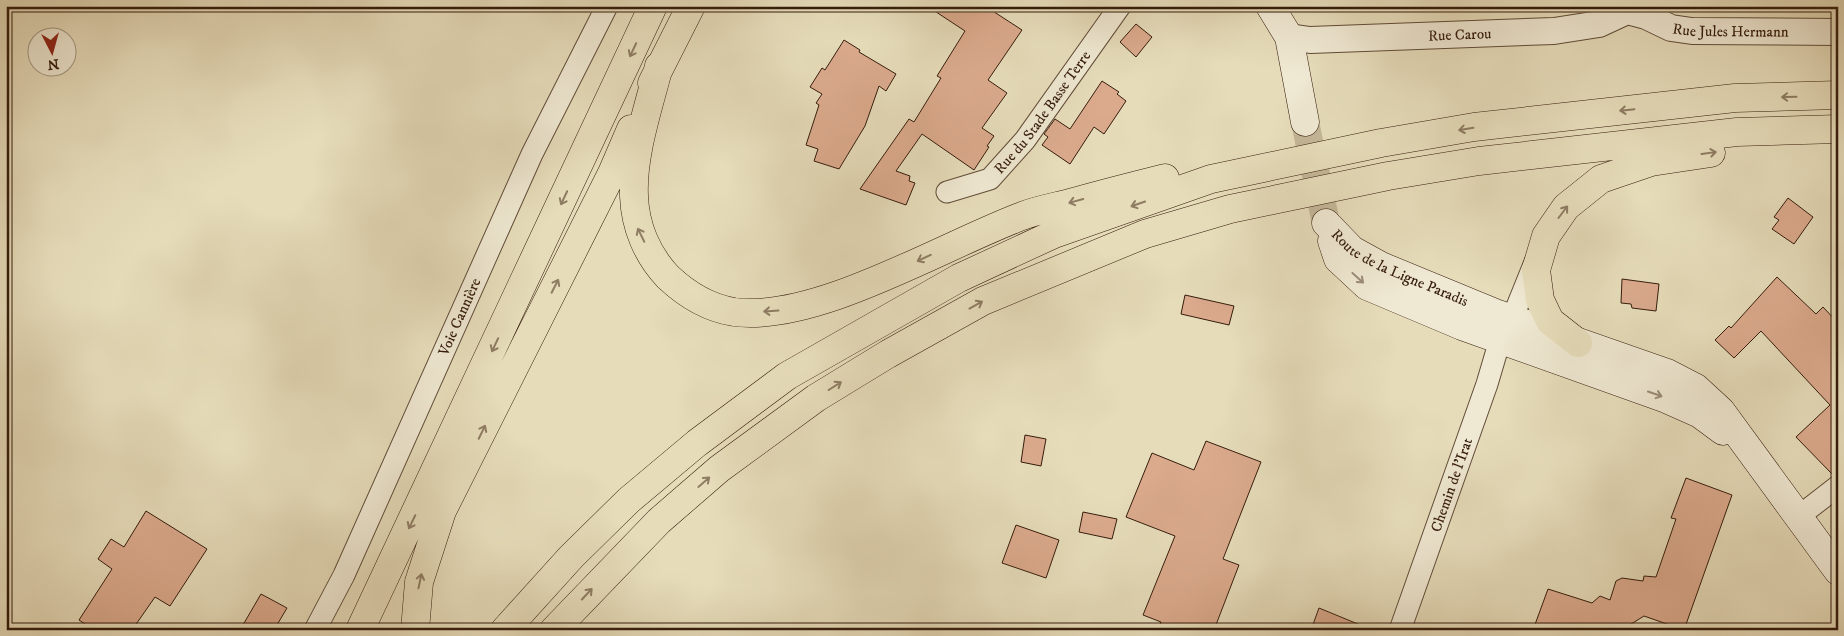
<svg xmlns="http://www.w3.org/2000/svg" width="1844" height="636" font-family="'IM FELL DW Pica',serif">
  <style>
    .building { fill: #dbaa8d; stroke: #351c0c }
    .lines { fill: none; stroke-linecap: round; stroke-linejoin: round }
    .secondary-tunnel { stroke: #c3b697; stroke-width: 28; stroke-dasharray: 28 14; stroke-linecap: butt }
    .minor-casing { stroke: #614c38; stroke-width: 23 }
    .tertiary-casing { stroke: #614c38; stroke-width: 28 }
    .secondary-casing { stroke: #351c0c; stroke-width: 29 }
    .trunk-casing { stroke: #351c0c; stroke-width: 29 }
    .minor { stroke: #efe8d2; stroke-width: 21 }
    .tertiary { stroke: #efe8d2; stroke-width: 26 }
    .secondary { stroke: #efe8d2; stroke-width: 28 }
    .trunk { stroke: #e6dcba; stroke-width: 28 }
    .oneway { stroke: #8e7c63 }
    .oneway2 { stroke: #9b8c79 }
    .labels { text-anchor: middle; stroke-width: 4.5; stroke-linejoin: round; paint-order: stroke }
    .street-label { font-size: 15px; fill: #351c0c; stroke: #efe8d2 }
  </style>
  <rect width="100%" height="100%" fill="#e6dcba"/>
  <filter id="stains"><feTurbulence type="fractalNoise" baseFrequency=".004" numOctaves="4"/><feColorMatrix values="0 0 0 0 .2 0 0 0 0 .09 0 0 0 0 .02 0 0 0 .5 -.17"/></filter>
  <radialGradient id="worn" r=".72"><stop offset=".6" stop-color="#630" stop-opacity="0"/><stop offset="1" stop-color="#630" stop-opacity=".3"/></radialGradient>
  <path class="building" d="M927 6H985L1022 30 988 80 1007 93 982 128 994 136 987 146 989 147 974 170 922 134 896 171 910 176 909 181 915 183 906 205 860 189 909 119 914 122 941 78 937 76 965 31Z
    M1136 24 1152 37 1136 57 1120 42Z
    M844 40 860 50 859 52 896 74 886 91 879 86 865 126 839 169 814 161 818 149 806 145 819 105 816 103 822 94 810 87 822 68 825 70Z
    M1102 81 1119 92 1117 94 1126 101 1104 134 1094 127 1070 164 1042 145 1048 137 1044 134 1055 119 1070 129Z
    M1788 198 1813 217 1794 244 1772 229 1779 220 1774 217Z
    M1777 277 1816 314 1823 307 1838 323V474L1833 475 1796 437 1830 405 1761 331 1734 358 1715 340 1729 326 1731 328Z
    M1622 279 1659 284 1656 311 1632 308 1631 304 1621 303Z
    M1185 295 1234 306 1229 325 1181 314Z
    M1025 435 1046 439 1041 466 1021 462Z
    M1206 441 1261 462 1223 559 1239 565 1214 630H1158L1161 622 1143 615 1175 536 1126 517 1152 453 1194 470Z
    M1686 478 1732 495 1684 630 1644 616 1628 626 1627 630H1533L1548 589 1592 603 1600 596 1610 600 1616 581 1622 578 1643 581 1644 576 1656 577 1676 519 1671 518Z
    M146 511 207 549 170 606 155 597 132 630H94L79 620 112 569 98 559 111 539 124 547Z
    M1083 512 1117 519 1112 539 1079 532Z
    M1016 525 1059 540 1046 578 1002 563Z
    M261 594 287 608 274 630H240Z
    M1319 608 1370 629V630H1311Z"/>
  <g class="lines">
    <path class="secondary-tunnel" d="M1305 122 1326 223"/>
    <g class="minor-casing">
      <g id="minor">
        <path id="s1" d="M947 192 990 179 1025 140 1120 6"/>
        <path d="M1798 517 1838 486"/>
        <path id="s2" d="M315 630 344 575 532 154 607 6"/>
        <path id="s3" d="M1400 630 1487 384 1500 340 1512 319 1535 262"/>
      </g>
    </g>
    <g class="tertiary-casing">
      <g id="tertiary">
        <path id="s4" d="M1289 37 1310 40 1554 31 1599 24 1627 11 1646 16 1671 28 1692 31 1838 32"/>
      </g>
    </g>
    <g class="secondary-casing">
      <g id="secondary">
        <path d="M1270 6 1289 37 1305 122"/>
        <path id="s5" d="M1326 223 1352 250 1381 266 1495 313 1667 373 1696 388 1721 411 1838 571"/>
        <path d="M1332 241 1338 259 1367 286 1462 326 1664 398 1700 414 1723 431"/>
      </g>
    </g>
    <g class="trunk-casing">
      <path id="trunk" d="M659 66C649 106 632 154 634 196 635 226 647 255 668 277 686 294 709 308 734 312 816 323 944 245 1022 216 1037 210 1054 207 1070 203 1101 194 1133 186 1165 178
        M652 83 691 6
        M1578 343 1550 321 1540 300 1536 270 1546 236 1566 207 1601 179 1651 162 1711 153
        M360 630 653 6
        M415 630 419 582 442 511 612 173 631 129
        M505 630 571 557 629 500 697 443 787 376 959 278 1054 234 1211 179 1381 143 1474 127 1735 98 1838 95
        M554 630 659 521 719 469 816 398 888 354 983 301 1145 234 1230 209 1388 176 1479 161 1737 132 1838 129"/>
    </g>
    <use href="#minor" class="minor"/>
    <use href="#tertiary" class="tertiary"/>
    <use href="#secondary" class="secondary"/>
    <use href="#trunk" class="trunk"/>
  </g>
  <defs><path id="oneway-shaft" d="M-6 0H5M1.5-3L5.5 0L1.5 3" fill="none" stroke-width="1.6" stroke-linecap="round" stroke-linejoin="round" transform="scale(1.25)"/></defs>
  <g class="oneway">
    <use href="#oneway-shaft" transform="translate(633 50) rotate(115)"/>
    <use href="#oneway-shaft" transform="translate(1789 97) rotate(179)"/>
    <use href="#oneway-shaft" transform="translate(1627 110) rotate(174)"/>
    <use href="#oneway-shaft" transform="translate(1466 129) rotate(171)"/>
    <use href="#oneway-shaft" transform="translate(1709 153) rotate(-8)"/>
    <use href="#oneway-shaft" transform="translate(564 198) rotate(115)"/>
    <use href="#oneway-shaft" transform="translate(1076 201) rotate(165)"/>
    <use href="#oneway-shaft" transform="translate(1138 204) rotate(161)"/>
    <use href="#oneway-shaft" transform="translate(1563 212) rotate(-53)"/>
    <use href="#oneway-shaft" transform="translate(641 235) rotate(-116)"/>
    <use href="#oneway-shaft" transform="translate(924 258) rotate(155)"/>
    <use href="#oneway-shaft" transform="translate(555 286) rotate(-63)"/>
    <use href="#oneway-shaft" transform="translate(976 305) rotate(-29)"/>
    <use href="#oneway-shaft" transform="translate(771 311) rotate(176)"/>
    <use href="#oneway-shaft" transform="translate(495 345) rotate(115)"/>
    <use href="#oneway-shaft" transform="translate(835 386) rotate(-32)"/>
    <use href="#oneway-shaft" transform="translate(482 432) rotate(-64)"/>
    <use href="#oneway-shaft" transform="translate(704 482) rotate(-41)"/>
    <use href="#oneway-shaft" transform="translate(412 522) rotate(116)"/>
    <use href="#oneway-shaft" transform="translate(420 581) rotate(-78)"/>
    <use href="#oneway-shaft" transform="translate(587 594) rotate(-47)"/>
  </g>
  <g class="oneway2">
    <use href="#oneway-shaft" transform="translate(1358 278) rotate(42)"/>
    <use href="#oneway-shaft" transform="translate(1655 394) rotate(19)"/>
  </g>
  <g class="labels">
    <g class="street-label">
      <text dy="5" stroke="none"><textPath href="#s4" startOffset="449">Rue Jules Hermann</textPath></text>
      <text dy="5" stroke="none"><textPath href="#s4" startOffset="171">Rue Carou</textPath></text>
      <text dy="5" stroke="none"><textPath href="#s1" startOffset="130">Rue du Stade Basse Terre</textPath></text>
      <text dy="5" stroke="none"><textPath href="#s5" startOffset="88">Route de la Ligne Paradis</textPath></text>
      <text dy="5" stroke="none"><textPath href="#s2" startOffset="345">Voie Cannière</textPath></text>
      <text dy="5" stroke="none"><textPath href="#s3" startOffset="154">Chemin de l'Irat</textPath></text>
    </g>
  </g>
  <rect width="1844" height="636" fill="none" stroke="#e6dcba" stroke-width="25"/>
  <rect x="8" y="8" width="1829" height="621" fill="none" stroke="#351c0c" stroke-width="2.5"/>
  <rect x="12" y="12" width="1819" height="611" fill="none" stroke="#351c0c"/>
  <g transform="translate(52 52) rotate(174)"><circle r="24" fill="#efe8d2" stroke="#a59683"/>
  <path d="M0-4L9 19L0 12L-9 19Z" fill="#8f2418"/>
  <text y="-8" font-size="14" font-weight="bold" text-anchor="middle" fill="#351c0c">N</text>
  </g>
  <rect width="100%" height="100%" filter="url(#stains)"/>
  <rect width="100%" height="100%" fill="url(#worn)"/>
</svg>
